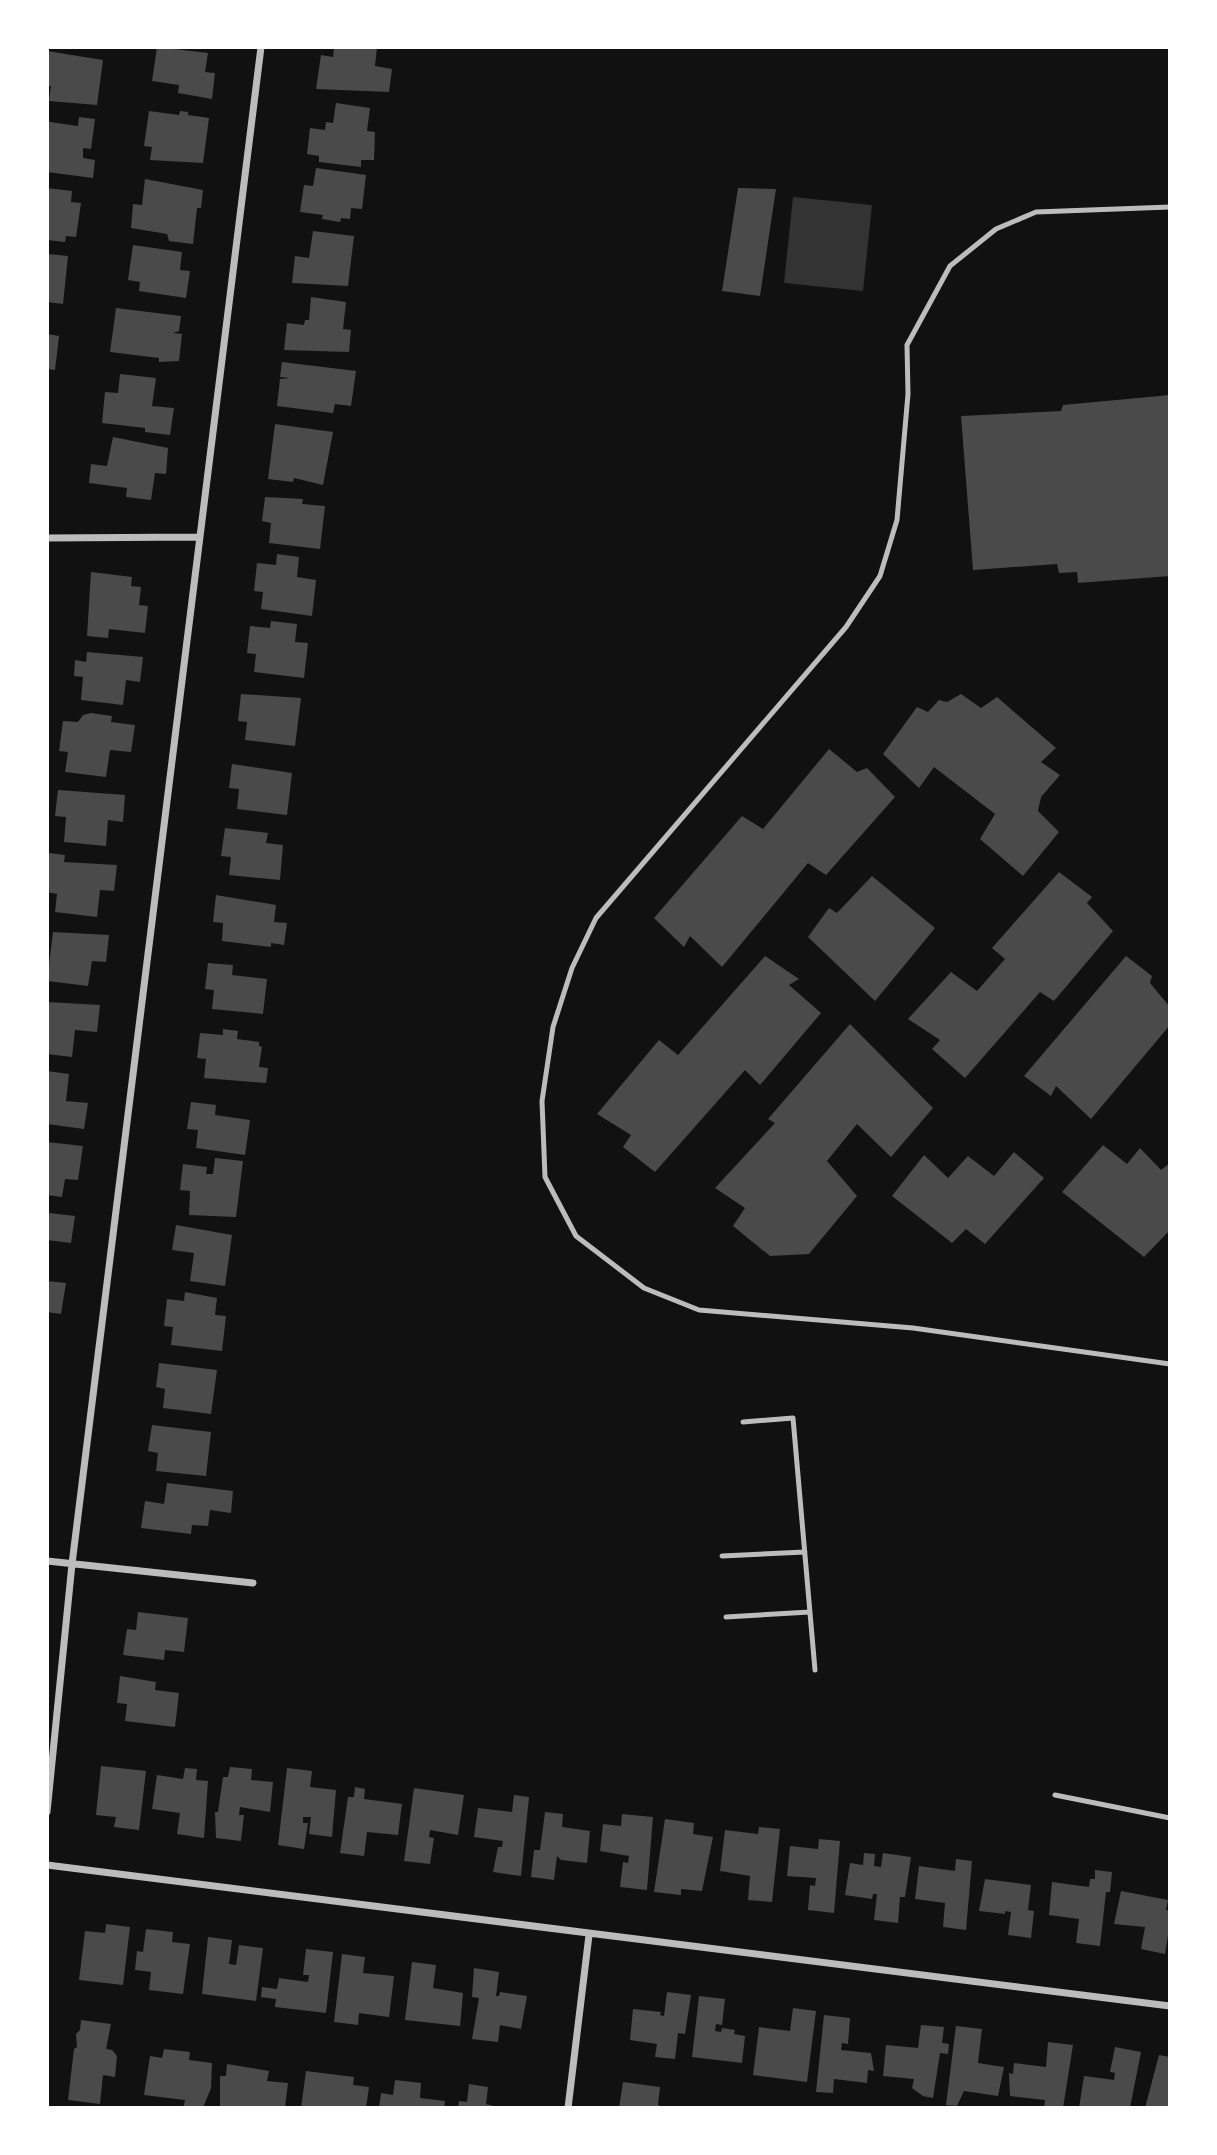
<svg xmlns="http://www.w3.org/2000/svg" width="1217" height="2155" font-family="'Space Grotesk',sans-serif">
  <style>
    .water { fill: #333 }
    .building { fill: #4a4a4a }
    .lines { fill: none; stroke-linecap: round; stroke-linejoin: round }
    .service { stroke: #bcbcbc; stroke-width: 5 }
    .minor { stroke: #bcbcbc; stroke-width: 7 }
  </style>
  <rect width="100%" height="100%" fill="#111"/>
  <path class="water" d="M793 197 872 205 863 291 784 283Z"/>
  <path class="building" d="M157 47 208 53 205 72 215 73 212 99 178 93 179 85 152 81Z
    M334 47H377L375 66 392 69 389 92 316 89 321 55 333 57Z
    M47 51 103 60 97 105 49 101 51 86H48Z
    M336 103 370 108 367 131 375 132 374 160H361V167L319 162V156L307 154 310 128 325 130 326 122 333 123Z
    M149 111 179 115 180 111 188 112V115L209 118 203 163 150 160 152 147 144 146Z
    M79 117 95 119 91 149 83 148V158L95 160 93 178 47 172V118L50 122 78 126Z
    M316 168 366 175 362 209 351 208 350 219 341 218 340 222 322 219 323 215 300 212 304 185 313 186Z
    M145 179 203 190 201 208H197L193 244 169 241 167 234 131 228 133 204 142 205Z
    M47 188 72 191 71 202 81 203 76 237 66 236 65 242 47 240Z
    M738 188 776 189 760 296 722 291Z
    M313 231 354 236 348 286 292 283 295 256 309 258Z
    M133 245 182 252 180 270 190 271 186 298 139 291 140 282 128 280Z
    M47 254 68 256 63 304 47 302Z
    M311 297 346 302 343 329 351 330 349 352 284 350 287 323 304 325 305 320H309Z
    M116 308 181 316 179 331 173 333 182 334 179 361 159 362V358L110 352Z
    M47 334 59 336 55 370 47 369Z
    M282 362 356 371 351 406 335 404 333 413 277 406 280 379 290 378 280 377Z
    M120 374 156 378 152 406 174 408 170 435 145 432V428L102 423 105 392 118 393Z
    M1170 395V576L1078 583 1077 572 1059 573 1057 564 973 570 961 416 1061 411 1063 405Z
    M275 424 333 432 323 485 294 478 293 482 268 479Z
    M113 437 168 448 166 474 155 473 151 500 126 497 127 488 89 483 91 464 107 466Z
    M265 497 303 499 302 504 325 506 320 549 269 543 271 523 262 521Z
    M277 554 299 557 297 577 316 580 312 616 261 609 263 592 254 591 257 563 276 565Z
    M91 572 132 577 131 586 141 587 139 605 148 606 145 633 109 629 108 638 87 636Z
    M271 621 297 624 295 642 308 643 304 678 254 672 256 654 247 653 250 626 270 628Z
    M87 652 143 657 140 682 126 680 123 705 81 700 83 677 74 676 75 660 86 662Z
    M241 694 301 698 295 746 245 740 247 722 238 721Z
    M961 694 981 708 997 697 1056 748 1041 762 1060 775 1041 797 1038 811 1059 832 1023 876 980 839 995 814 934 767 919 788 883 754 917 707 928 712 939 700 947 702Z
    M91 713 112 716 111 722 135 725 131 752 110 750 106 777 65 772 68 752 59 751 63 721 78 722 83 715Z
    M829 749 857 772 867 768 895 797 826 875 808 863 722 967 690 936 684 947 654 918 742 816 763 829Z
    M232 764 292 773 287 815 237 809 239 789 229 788Z
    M58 790 125 795 123 822 108 820 106 846 64 842 66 817 55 816Z
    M225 828 268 833 266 843 283 845 280 880 229 875 231 857 221 856Z
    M49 853 65 855 64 862 117 865 114 891 100 890 97 917 55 912 57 894 47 892Z
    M1059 872 1092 897 1087 903 1113 931 1054 1001 1040 992 965 1078 932 1049 940 1040 908 1019 951 972 977 991 1005 959 992 948Z
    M872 876 935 928 875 1001 808 937 829 908 837 913Z
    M216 895 276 905 274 922 287 923 284 945 271 943V947L222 941 223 923 213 922Z
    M53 932 109 935 106 962 92 961 88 986 47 981Z
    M765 956 799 979 789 985 821 1013 760 1085 745 1070 655 1172 623 1147 631 1135 597 1114 659 1040 678 1055Z
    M1126 956 1152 976 1150 983 1170 1007V1025L1091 1119 1056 1086 1051 1096 1024 1076Z
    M208 963 233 965 232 975 267 979 263 1014 212 1009 214 990 205 989Z
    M47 1002 100 1005 97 1032 75 1030 72 1057 47 1054Z
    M850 1024 933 1108 891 1157 857 1124 827 1161 857 1196 809 1254 770 1256 733 1226 745 1208 715 1188 775 1123 768 1119Z
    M223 1029 238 1031 237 1039 259 1042V1046L262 1047 259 1067 268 1068 266 1083 204 1078 206 1059 197 1058 200 1033 223 1035Z
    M47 1071 69 1074 66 1101 88 1103 84 1129 47 1124Z
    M191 1102 216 1105 215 1115 250 1120 245 1155 196 1148 198 1130 187 1129Z
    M47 1142 83 1146 78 1180 65 1179 62 1197 47 1195Z
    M1103 1145 1127 1164 1140 1148 1161 1170 1170 1163V1230L1144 1257 1062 1192Z
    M1014 1152 1044 1178 985 1244 966 1229 952 1243 892 1196 924 1155 948 1178 968 1156 994 1176Z
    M215 1158 243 1161 236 1217 189 1215 190 1191 180 1190 183 1164 207 1167 206 1174H213Z
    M49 1213 75 1216 71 1243 47 1240Z
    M176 1225 232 1235 225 1286 190 1281 194 1253 172 1250Z
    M47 1281 66 1283 61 1314 47 1312Z
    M185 1292 217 1298 215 1315 226 1316 222 1351 171 1345 173 1327 164 1326 167 1299 184 1301Z
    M159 1363 217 1370 211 1414 163 1408 165 1389 156 1387Z
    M152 1425 211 1432 206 1476 156 1471 158 1453 148 1451Z
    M167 1483 233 1491 231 1513 210 1510 208 1526 192 1525 191 1534 141 1528 145 1501 164 1504Z
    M138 1612 188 1618 184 1652 165 1650 164 1660 123 1655 127 1629 136 1630Z
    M120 1676 156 1682 155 1690 179 1693 175 1727 125 1721 127 1704 117 1703Z
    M101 1766 146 1771 139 1830 114 1827 116 1817 96 1815Z
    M230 1767 252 1769 251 1780 273 1782 270 1812 240 1807 239 1815H244L241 1841 216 1838 215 1812H218L223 1777H228Z
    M185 1768 197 1769 196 1780 208 1781 204 1838 177 1834 180 1813 152 1809 157 1775 183 1779Z
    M287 1768 312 1771 310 1787 336 1790 332 1837 309 1834 311 1817H303V1823H308L304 1849 278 1845Z
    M355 1787 365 1789 364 1799 402 1804 398 1835 367 1832 364 1856 340 1853 348 1797H354Z
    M414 1788 464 1795 458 1835 430 1830 429 1837 434 1838 430 1864 404 1861Z
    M514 1795 529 1797 521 1876 493 1872 498 1847H502L503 1841 474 1837 478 1808 512 1812Z
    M545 1812 563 1814 562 1827 590 1831 587 1863 561 1860 557 1856 554 1880 531 1877 534 1850H540Z
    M622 1814 653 1817 647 1890 620 1887 623 1862 628 1863 629 1856 600 1851 603 1824 621 1826Z
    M665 1819 694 1823 693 1834 713 1837 702 1891 681 1889V1895L654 1892Z
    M759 1827 780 1829 772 1902 748 1900 750 1876 720 1871 725 1830 758 1834Z
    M819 1839 840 1841 834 1913 808 1910 810 1885 815 1886 816 1878 787 1876 790 1846 818 1849Z
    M864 1853 875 1854 874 1866 881 1867 883 1853 911 1857 905 1897H900L898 1923 874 1920 877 1894H873L872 1899 845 1895 850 1863 863 1865Z
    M956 1859 972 1861 966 1930 943 1927 945 1903 915 1899 919 1866 955 1871Z
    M1095 1870 1112 1872 1110 1892H1106L1100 1946 1076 1943 1079 1919 1049 1915 1052 1882 1089 1887 1090 1879H1095Z
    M985 1879 1031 1885 1028 1910 1034 1911 1031 1938 1008 1935 1011 1912 1005 1911V1914L979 1911Z
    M1121 1891 1168 1900 1166 1910 1170 1911V1922L1165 1954 1141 1949 1145 1927 1114 1924Z
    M106 1924 130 1927 123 1985 79 1980 85 1931 105 1933Z
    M146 1929 173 1932 172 1942 190 1944 183 1994 149 1990 151 1972 135 1970 137 1951 143 1952Z
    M208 1937 232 1940 229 1964 236 1965 239 1945 263 1948 256 2001 202 1994Z
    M306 1949 333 1952 326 2013 275 2007 276 1999 261 1997 262 1987 277 1989 279 1978 308 1982 309 1975H303Z
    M342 1954 365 1957 363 1973 394 1976 389 2017 359 2013 358 2025 334 2022Z
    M412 1962 436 1965 433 1988 463 1993 460 2026 405 2020Z
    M474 1968 499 1972 496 1996H499L500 1992 527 1996 521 2029 500 2025 498 2042 472 2039 479 1998 472 1997Z
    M667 1992 691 1995 685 2034 678 2033 675 2059 655 2057 657 2044 630 2040 633 2009 661 2012 660 2015 664 2016Z
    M699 1996 725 1999 722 2025 716 2024 715 2031 721 2032 722 2028 735 2030 734 2034 745 2036 742 2063 692 2057Z
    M793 2008 816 2011 807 2082 753 2075 759 2027 790 2031Z
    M824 2015 850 2018 848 2044 842 2043 841 2050 871 2053 874 2071 868 2070 867 2083 834 2079 833 2093 816 2092Z
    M81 2020 111 2024 106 2049 112 2050 117 2056 115 2077 103 2075 100 2104 68 2100 74 2049 77 2047 76 2034 80 2030Z
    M921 2025 944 2027 942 2043 949 2044 948 2054 940 2053 933 2098 923 2096 912 2088 914 2079 883 2076 886 2045 918 2048Z
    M956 2026 982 2029 978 2063 1004 2067 998 2096 964 2091 957 2106 946 2105Z
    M1048 2042 1073 2045 1063 2108H1044L1045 2100 1010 2096 1009 2073 1013 2074 1014 2063 1046 2067Z
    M1115 2047 1141 2052 1130 2108H1079L1084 2076 1114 2080 1115 2073 1110 2072Z
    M164 2049 190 2052 189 2060 212 2063 211 2088 203 2108H183L185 2100 144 2095 150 2056 162 2058Z
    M1159 2055 1170 2057V2108H1145Z
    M227 2064 269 2071 267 2081 288 2083 285 2108H220V2076H226Z
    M306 2071 354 2077 353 2085 369 2087 366 2108H301Z
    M395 2080 421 2083 420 2098 445 2101 444 2108H379L381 2093 393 2095Z
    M623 2082 660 2087 658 2105 666 2108H619Z
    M469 2084 488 2087 486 2104 501 2108H458L459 2101 467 2102Z"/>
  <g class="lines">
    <path class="service" d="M1170 207 1036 212 996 229 950 266 907 345 908 394 897 520 880 576 846 627 596 918 572 968 553 1027 542 1101 545 1177 576 1236 644 1288 699 1310 913 1328 1170 1364
      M743 1422 793 1418 815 1670
      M722 1556 805 1552
      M726 1617 810 1612
      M1055 1795 1170 1818"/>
    <path class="minor" d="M47 538 200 537
      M47 1561 253 1583
      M47 1812 72 1564 261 47
      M47 1865 1170 2006
      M568 2108 589 1935"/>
  </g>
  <rect width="1217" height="2155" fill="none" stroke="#ffffff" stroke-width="98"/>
</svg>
